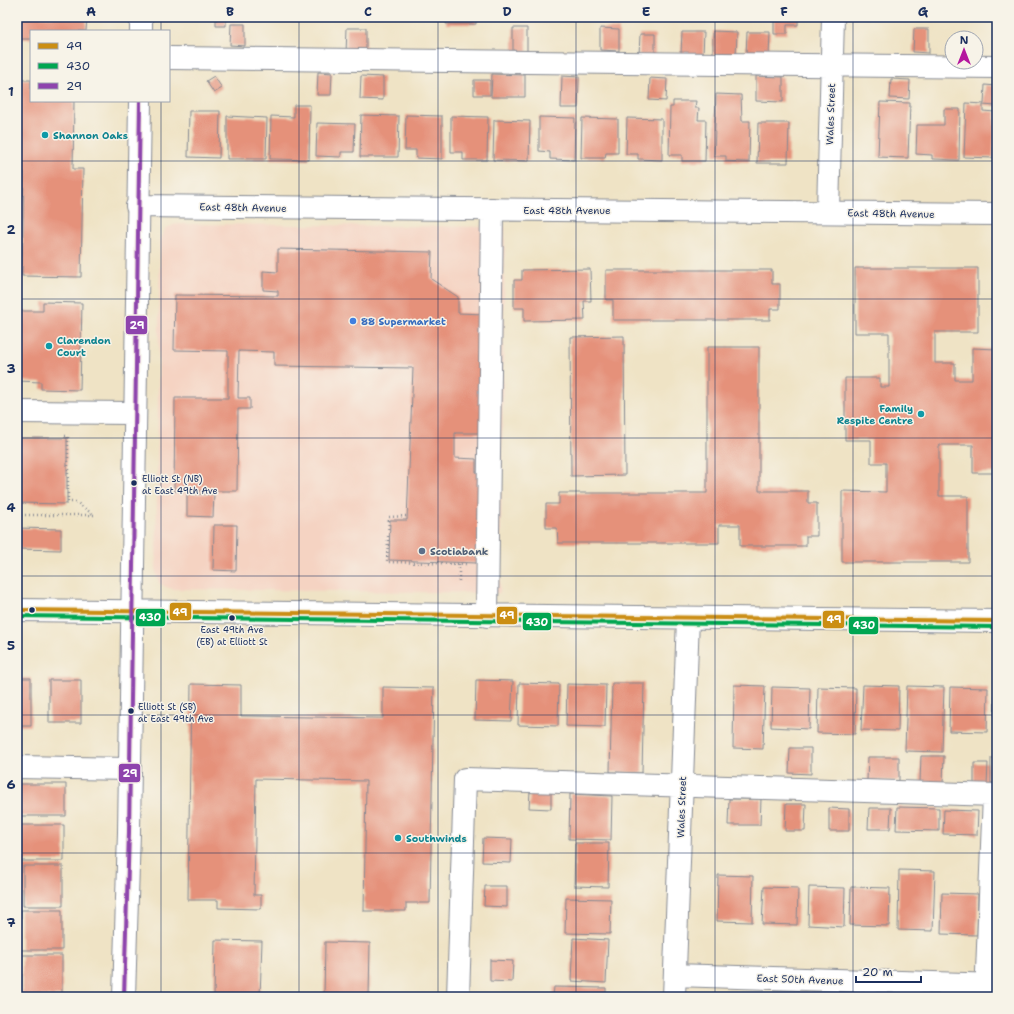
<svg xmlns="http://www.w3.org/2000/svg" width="1014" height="1014" font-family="'Shantell Sans',sans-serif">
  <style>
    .built { fill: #f5d3c2 }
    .building { fill: #e5917a }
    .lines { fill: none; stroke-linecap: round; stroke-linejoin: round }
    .minor-casing { stroke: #858992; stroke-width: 24 }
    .path { stroke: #858992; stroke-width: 2.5; stroke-dasharray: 1 3; stroke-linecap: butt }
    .minor { stroke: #fff; stroke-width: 22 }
    .bus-1-casing { stroke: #f7f3e8; stroke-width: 7 }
    .bus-2-casing { stroke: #f7f3e8; stroke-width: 7 }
    .bus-3-casing { stroke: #f7f3e8; stroke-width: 7 }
    .bus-1 { stroke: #cb8e13; stroke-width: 4 }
    .bus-2 { stroke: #00a651; stroke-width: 4 }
    .bus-3 { stroke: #8e44ad; stroke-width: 4 }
    .grid { fill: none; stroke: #1b2f5e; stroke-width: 1; stroke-opacity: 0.55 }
    .culture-dot { fill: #0f9aa8; stroke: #f7f3e8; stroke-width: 1.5 }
    .shop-dot { fill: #3f7fe0; stroke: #f7f3e8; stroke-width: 1.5 }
    .bus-dot { fill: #1b2f5e; stroke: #f7f3e8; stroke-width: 1.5 }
    .service-dot { fill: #5c6f8a; stroke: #f7f3e8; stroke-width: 1.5 }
    .labels { text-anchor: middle; stroke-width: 3; stroke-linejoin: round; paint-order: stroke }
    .bus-label { font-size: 9px; fill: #1b2f5e; stroke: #f7f3e8; text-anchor: start }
    .street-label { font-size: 10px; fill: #1b2f5e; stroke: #f7f3e8 }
    .culture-label { font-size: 10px; font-weight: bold; fill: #0d838f; stroke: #f7f3e8; text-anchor: start }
    .shop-label { font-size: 10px; font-weight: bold; fill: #366cbe; stroke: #f7f3e8; text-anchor: start }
    .service-label { font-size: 10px; font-weight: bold; fill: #4e5e75; stroke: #f7f3e8; text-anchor: start }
    .line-badge { stroke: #f7f3e8; stroke-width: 1.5 }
    .badge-label { font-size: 11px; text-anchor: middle; font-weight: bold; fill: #fff }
    .neatline { fill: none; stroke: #1b2f5e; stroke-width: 1.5 }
    .grid-label { font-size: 13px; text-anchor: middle; font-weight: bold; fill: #1b2f5e }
  </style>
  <rect width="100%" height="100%" fill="#f7f3e8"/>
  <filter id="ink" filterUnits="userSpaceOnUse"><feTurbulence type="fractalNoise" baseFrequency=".025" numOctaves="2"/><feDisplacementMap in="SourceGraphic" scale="8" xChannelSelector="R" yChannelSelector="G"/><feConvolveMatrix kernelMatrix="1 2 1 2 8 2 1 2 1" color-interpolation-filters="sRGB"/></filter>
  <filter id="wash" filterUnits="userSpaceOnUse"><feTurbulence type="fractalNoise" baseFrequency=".012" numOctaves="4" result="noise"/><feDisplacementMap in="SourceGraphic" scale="16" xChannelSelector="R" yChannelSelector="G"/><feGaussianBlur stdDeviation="0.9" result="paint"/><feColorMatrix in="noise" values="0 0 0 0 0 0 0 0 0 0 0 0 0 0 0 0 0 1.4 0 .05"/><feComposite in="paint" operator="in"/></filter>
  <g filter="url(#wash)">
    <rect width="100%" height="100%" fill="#efe3c5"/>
    <path class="built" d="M176 224 505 227 500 593 173 589 166 587 159 583 156 573 160 238 166 228Z"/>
    <g id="blocks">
      <path class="building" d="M17 17H87L86 31H31V39H17Z
        M216 17H226V26H216Z
        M447 17H476V24H446Z
        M774 17H798V25H787V34H774Z
        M958 17H996V20L958 19Z
        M231 24H245V46L230 45Z
        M347 28H366V53H346Z
        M513 28H527V52L513 51Z
        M600 28 619 29V51L600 50Z
        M914 29H929V53L913 52Z
        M713 31 737 32 736 56 713 55Z
        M682 32H704L703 55 681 54Z
        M747 32H770L769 56 746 55Z
        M640 34H655V56L639 55Z
        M318 72 332 73 331 95H317Z
        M492 74 525 75V97H491Z
        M214 76 222 88 214 93 206 81Z
        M361 76 383 77V100L360 99Z
        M562 76 579 77 578 108H561Z
        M756 76 783 77V102L756 101Z
        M650 78 667 79 666 101 649 100Z
        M891 79 910 80 909 99 890 98Z
        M17 80H31V101H74L73 169H83L81 277 22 276 24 172H17Z
        M474 80H490V95H474Z
        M985 85 996 86V106L983 105V111L995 112 993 158 964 157 966 103 984 104Z
        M716 94 741 95 742 121H750L749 162 726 161V156H714Z
        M673 101H696L695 108H699L698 120H706L705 161H682V155H669L670 107H673Z
        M880 102 910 103 908 158 878 157Z
        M294 105H310L309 160 270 159 271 116 294 117Z
        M944 109H960L959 160 932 159V155L916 154 917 125H944Z
        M189 111H220L219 158 188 157Z
        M361 115 399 116 398 157H360Z
        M406 115 442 116V159L416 158V150H405Z
        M227 116 267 118 266 159H227Z
        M451 116 488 117 487 160H463V152H451Z
        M539 117 575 118 574 160 550 159V152L539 151Z
        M582 118 618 119V153H606L605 158H581Z
        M627 118 662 119V160L638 159V154H626Z
        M494 120 530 121 529 161 493 160Z
        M317 123 355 124 354 152H341V157L316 156Z
        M758 123H789L788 163H757Z
        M278 249 432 252 431 279 458 297V313L484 314 482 433H455V458L476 459V472H482L477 563 389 560 390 520H407L413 368 274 366V352L239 351 238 398H250V409H238L237 491H174L175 398H228V351L174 350 175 295 278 296V291L263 290V271L278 272Z
        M855 268H978V332H935V363H955V380H972V348L997 349V473H973V445H939V496H968V562H842V491L886 492V463H871V440H845V378H880V387H889V333H855Z
        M590 269 591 301H584L585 320 524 321V308H514V280H522V270Z
        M606 270H772V284H780V309H770V320H613V300H606Z
        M43 302 82 303 80 390 41 389V382L17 381V311H43Z
        M624 336 625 475 571 476 570 337Z
        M707 347H759V491H808V503H817V536H806V546H740V525H719V543H558L557 528H546V504H559V493H707Z
        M17 438H67V504L17 503Z
        M187 494H214L213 517 187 516Z
        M214 525H237L236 571 213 570Z
        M17 528 61 529V550L17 549Z
        M17 678H31V726H17Z
        M49 680H81V723H49Z
        M476 680 513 681 511 721 475 720Z
        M519 683 559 684 558 726 518 725Z
        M612 683H644L642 773 610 772Z
        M191 684 241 685V716L383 718V687L434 688 430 903H406V911H364L366 781 256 779 254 895H261V909L218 908V900H188Z
        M567 684 606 685 605 727 566 726Z
        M734 685 765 686 763 749 733 748Z
        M863 685 899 686 898 731 861 730Z
        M907 686 944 687 942 752 905 751Z
        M772 687 810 688 809 729 771 727Z
        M818 687 856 688 855 734 817 733Z
        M950 687 988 688 987 732 949 731Z
        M995 688H997V730H994Z
        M790 748H811V774L789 773Z
        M921 756H944L943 783 920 782Z
        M868 757H899V781L867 780Z
        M991 758H997V783H991Z
        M974 763H988L987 785 974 784Z
        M18 784H66V816H18Z
        M530 791 551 792V809L529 808Z
        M570 794 612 796 611 840 569 839Z
        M729 799H761L760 825H728Z
        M786 804H806L805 831H785Z
        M897 807 939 808V831L896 830Z
        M829 808 849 809V831H829Z
        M869 808H891L890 829H868Z
        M944 810 978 811 977 835 943 834Z
        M18 825H64V861H18Z
        M483 838 512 839 511 863 482 862Z
        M575 843H609L608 887 574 886Z
        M23 866H63V906H23Z
        M899 870 935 871 933 931 898 930Z
        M718 875 753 876 752 922 717 921Z
        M485 886H507V907L484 906Z
        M764 887 798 888 797 925 762 924Z
        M809 887 845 888 844 927 808 925Z
        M851 887 890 888 889 926 850 925Z
        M942 893 978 894 977 935 941 934Z
        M566 898 611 899 610 934 565 933Z
        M21 910H62V950H21Z
        M573 938 608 940 606 983 571 981Z
        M215 940 262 941 260 997H214Z
        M325 942 370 943 369 997H324Z
        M22 955H62V996H22Z
        M490 960 513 961 512 982 490 981Z
        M554 987 606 988V997H553Z"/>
    </g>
  </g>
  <g filter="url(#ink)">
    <use href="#blocks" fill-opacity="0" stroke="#858992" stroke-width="1"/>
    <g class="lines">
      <g class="minor-casing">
        <path id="minor" d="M141 31V17
          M169 58 997 67
          M137 206 997 214
          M828 212 833 17
          M17 412 134 413
          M17 610 997 621
          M487 616 492 209
          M17 767 129 769
          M675 975 997 985
          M124 997 129 832 140 101
          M458 997 465 779 997 795
          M674 997 688 618
          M986 997 994 795"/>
      </g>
      <path class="path" d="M65 436H68V502H76L94 515
        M17 515H94
        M406 516 389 517 387 562 467 564
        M459 564V581"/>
      <use href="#minor" class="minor"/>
      <g class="bus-1-casing">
        <path id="bus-1" d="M17 610 997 621"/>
      </g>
      <g class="bus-2-casing">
        <path id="bus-2" d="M17 616 997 627"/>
      </g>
      <g class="bus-3-casing">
        <path id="bus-3" d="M124 997 129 832 140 101"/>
      </g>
      <use href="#bus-1" class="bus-1"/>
      <use href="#bus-2" class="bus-2"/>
      <use href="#bus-3" class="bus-3"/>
    </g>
  </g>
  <path class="grid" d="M161 17V31M299 17V997M438 17V997M576 17V997M715 17V997M853 17V997M161 101V997M17 161H997M17 299H997M17 438H997M17 576H997M17 715H997M17 853H997"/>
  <g class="culture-dot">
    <circle cx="45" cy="135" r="4"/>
    <circle cx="49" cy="346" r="4"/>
    <circle cx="921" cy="414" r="4"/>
    <circle cx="398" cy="838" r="4"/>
  </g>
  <circle class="shop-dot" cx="353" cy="321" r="4"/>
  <g class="bus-dot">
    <circle cx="134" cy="483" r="3.5"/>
    <circle cx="32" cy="610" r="3.5"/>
    <circle cx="232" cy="618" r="3.5"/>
    <circle cx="131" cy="711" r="3.5"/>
  </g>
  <circle class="service-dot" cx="422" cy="551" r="4"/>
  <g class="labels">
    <g class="bus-label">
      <text x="142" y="482">Elliott St (NB)<tspan x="142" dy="12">at East 49th Ave</tspan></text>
      <text x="232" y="633" text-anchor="middle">East 49th Ave<tspan x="232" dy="12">(EB) at Elliott St</tspan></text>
      <text x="138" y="710">Elliott St (SB)<tspan x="138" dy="12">at East 49th Ave</tspan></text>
    </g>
    <g class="street-label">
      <text transform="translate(830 114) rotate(-88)" y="4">Wales Street</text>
      <text transform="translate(243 207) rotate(1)" y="4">East 48th Avenue</text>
      <text x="567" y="214">East 48th Avenue</text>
      <text transform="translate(891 213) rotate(1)" y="4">East 48th Avenue</text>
      <text transform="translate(681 807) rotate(-88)" y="4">Wales Street</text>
      <text transform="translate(800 979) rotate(2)" y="4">East 50th Avenue</text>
    </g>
    <g class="culture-label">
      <text x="53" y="139">Shannon Oaks</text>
      <text x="57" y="344">Clarendon<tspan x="57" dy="12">Court</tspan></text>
      <text x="913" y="412" text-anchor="end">Family<tspan x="913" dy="12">Respite Centre</tspan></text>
      <text x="406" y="842">Southwinds</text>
    </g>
    <g class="shop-label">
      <text x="361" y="325">88 Supermarket</text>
    </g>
    <g class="service-label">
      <text x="430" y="555">Scotiabank</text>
    </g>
  </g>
  <g class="line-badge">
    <rect x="125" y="315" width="23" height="20" rx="4" fill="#8e44ad"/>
    <rect x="169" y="602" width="23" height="19" rx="4" fill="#cb8e13"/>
    <rect x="496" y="606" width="22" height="19" rx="4" fill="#cb8e13"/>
    <rect x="135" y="608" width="31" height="19" rx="4" fill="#00a651"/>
    <rect x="822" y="610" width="23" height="19" rx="4" fill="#cb8e13"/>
    <rect x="522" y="612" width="30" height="19" rx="4" fill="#00a651"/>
    <rect x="848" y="616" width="31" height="19" rx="4" fill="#00a651"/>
    <rect x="118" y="763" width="23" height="20" rx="4" fill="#8e44ad"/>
  </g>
  <g class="badge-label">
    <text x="137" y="329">29</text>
    <text x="180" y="616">49</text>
    <text x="507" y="619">49</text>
    <text x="150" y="621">430</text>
    <text x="834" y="623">49</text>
    <text x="537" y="626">430</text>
    <text x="864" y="629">430</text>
    <text x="130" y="777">29</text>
  </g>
  <rect width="1014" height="1014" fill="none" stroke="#f7f3e8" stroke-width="44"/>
  <rect x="30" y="30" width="140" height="72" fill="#f7f3e8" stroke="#9fa5b1"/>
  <rect x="38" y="43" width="20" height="6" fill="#cb8e13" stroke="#9fa5b1"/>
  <text x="66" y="50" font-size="12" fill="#1b2f5e">49</text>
  <rect x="38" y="63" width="20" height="6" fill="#00a651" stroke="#9fa5b1"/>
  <text x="66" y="70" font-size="12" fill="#1b2f5e">430</text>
  <rect x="38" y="83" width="20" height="6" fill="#8e44ad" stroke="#9fa5b1"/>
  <text x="66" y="90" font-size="12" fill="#1b2f5e">29</text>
  <g transform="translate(964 50)"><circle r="19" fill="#f7f3e8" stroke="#9fa5b1"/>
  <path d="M0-3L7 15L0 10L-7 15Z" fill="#b5179e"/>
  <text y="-6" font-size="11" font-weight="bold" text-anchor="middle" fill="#1b2f5e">N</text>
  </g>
  <path d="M856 976v6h65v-6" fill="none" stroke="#1b2f5e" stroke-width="2"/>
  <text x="862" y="976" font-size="12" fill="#1b2f5e" stroke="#f7f3e8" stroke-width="3" paint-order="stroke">20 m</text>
  <rect x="22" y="22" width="970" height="970" class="neatline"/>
  <g class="grid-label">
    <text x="91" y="16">A</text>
    <text x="230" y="16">B</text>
    <text x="368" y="16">C</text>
    <text x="507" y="16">D</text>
    <text x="646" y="16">E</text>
    <text x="784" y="16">F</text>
    <text x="923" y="16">G</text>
    <text x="11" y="96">1</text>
    <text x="11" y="234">2</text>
    <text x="11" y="373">3</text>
    <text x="11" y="512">4</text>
    <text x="11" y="650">5</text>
    <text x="11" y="789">6</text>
    <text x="11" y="927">7</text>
  </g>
</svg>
